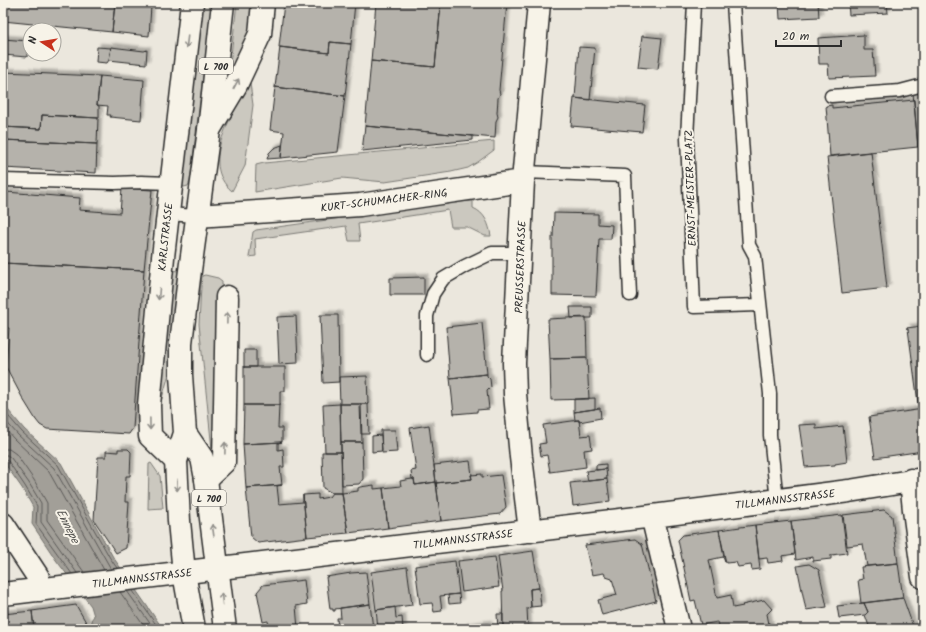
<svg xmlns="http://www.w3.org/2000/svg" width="926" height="632" font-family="Kalam,sans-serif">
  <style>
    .green { fill: #cbc8bf; stroke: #7b7a75 }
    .water { fill: #a29f98; stroke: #72716c }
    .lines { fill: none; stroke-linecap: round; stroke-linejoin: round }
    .shore { stroke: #5b5957; stroke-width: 1 }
    .building { fill: #b5b2ab; stroke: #2b2b2b; filter: url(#shadow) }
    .service-casing { stroke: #2b2b2b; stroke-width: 15 }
    .minor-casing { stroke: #2b2b2b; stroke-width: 25 }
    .primary-casing { stroke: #2b2b2b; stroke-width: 25 }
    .service { stroke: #f7f3e8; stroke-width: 12 }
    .minor { stroke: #f7f3e8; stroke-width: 22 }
    .primary { stroke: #f7f3e8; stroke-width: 22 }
    .oneway { stroke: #918f8a }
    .labels { text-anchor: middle; stroke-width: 4; stroke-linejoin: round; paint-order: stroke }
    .shield { fill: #f7f3e8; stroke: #686764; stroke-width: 1 }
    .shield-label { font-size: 10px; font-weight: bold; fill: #2b2b2b }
    .street-label { font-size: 11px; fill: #2b2b2b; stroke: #f7f3e8 }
    .water-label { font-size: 12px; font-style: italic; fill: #555451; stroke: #f7f3e8 }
  </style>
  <defs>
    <filter id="shadow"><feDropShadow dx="3.5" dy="-3.5" stdDeviation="1" flood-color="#0004"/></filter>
  </defs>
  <rect width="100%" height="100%" fill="#ebe7dd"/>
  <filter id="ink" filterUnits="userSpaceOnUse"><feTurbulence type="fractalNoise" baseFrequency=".025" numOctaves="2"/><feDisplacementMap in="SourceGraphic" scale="8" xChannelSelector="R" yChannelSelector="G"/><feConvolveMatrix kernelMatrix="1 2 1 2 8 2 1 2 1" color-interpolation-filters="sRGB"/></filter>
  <g filter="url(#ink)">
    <path class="green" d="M200 3H212L190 181 188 186 184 187 182 186Z
      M237 3H255L251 29 228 82Z
      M250 83 253 105 245 166 232 191C198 163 234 112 250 83Z
      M494 141V150L478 162 468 168 451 172 385 182 342 178 255 192 256 165 264 163Z
      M473 201V208C485 213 489 224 491 236H485L467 227H451L448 210 358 224 360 241H349L346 226 255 239 256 256 249 257 253 232 256 230 456 202Z
      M171 270 178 271 170 371 160 405Z
      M205 275 218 278 222 281 219 454 213 459 199 324 201 286 202 276Z
      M151 463 160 476 163 508 148 509 149 464Z"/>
    <path class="water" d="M3 404 24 429 61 463 113 557 163 629H96L91 620 94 616 91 606 56 560 32 524 33 507 22 488 3 461Z"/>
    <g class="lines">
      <path class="shore" d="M3 410 22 432 58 465 110 558 117 568
        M3 418 18 435 54 468 111 569
        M3 427 14 439 49 472 104 570
        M3 449H9L16 454 34 480 47 503V520L84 572
        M3 455H7L11 458 29 483 41 503V522L77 573
        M3 460 8 461 25 486 37 506 36 524 72 574
        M127 591 154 629
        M133 591 159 629
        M120 592 146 629"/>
    </g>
    <path class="building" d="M3 3H115L112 32 3 21Z
      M115 3 151 6 149 36 112 32Z
      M284 3H355L351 44 330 42 329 53 279 47Z
      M376 3H441L435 67 371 61Z
      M441 3H507L499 90 500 94 498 98 497 113 498 117 496 121 495 138 365 126 371 61 435 67Z
      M779 3H818L819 17 780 19Z
      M848 3H887L888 13 849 15Z
      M864 35V50H873L875 76 829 78 828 64H819L818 38Z
      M642 36 662 38 658 69 638 67Z
      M3 39 28 41 27 57 3 55Z
      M330 42 351 44 345 96 275 87 280 47 329 53Z
      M97 47 111 48 109 60 107 63 96 62Z
      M111 47 144 51 147 50 146 64 109 60Z
      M579 47 595 48 590 100 575 98Z
      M3 72 100 76 97 105 99 106V118L42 115 41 129 3 127Z
      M100 76 144 80 141 120 110 117 111 115H107L108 106 97 105Z
      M275 87 345 96 338 152 281 158 284 132 270 130Z
      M923 92V147H918L913 93Z
      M574 98 645 105 642 132 571 126Z
      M914 100 918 147 830 156 826 106 832 105V108Z
      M42 115 98 118 97 144 3 140V127L41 129Z
      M365 126 473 136V140L362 151Z
      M3 140 97 144 96 173 3 168Z
      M282 145 281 158 267 159 269 153 274 148Z
      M871 152 887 288 842 293 827 157Z
      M122 188 152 190 144 270 3 263V233L6 192 80 198 79 210 120 213Z
      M554 213 598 214V224L612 225 611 239H599L596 296 552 295V237H553Z
      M3 263 144 270 133 428 129 434 47 429 40 425 36 420 23 399 6 367 9 328H3Z
      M424 277V295H390V278Z
      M570 307H592V318H571Z
      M320 315H338L339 382 323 383Z
      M296 316 298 363 279 364 277 317Z
      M586 317 587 358 550 359 548 319Z
      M482 323 487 374 450 378 446 327Z
      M923 326V409L919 410 908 329 906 328Z
      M244 350H256V367H244Z
      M587 358 589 399 551 400 550 359Z
      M244 367H285V391H280V405H244Z
      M487 374V376L490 379 491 387 487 391 489 409 477 410V412L454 414 450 378Z
      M367 376 368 404H340L339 377Z
      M595 398V409L574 412V399Z
      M340 404 341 452H325L323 405Z
      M340 404H361L362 442H341Z
      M360 404H368L369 434H361Z
      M244 405H279L278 428H282V442L243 444Z
      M600 408 601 418 579 422V420H575L574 412Z
      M923 409V451L875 458 869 417Z
      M579 420 581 436 590 435 592 449 584 450 586 467 550 472 547 455 541 456 539 444 546 443 543 425Z
      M816 424V429L843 426 847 462 835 464V465L805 467 799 425Z
      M429 425 436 482 415 485 414 479H412L411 471 416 470 410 428Z
      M381 430H395L397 452 382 453Z
      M381 435 382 451 372 452V436Z
      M282 442 278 443V450L283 449 284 467H280L282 485 246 488 243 444Z
      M341 442H362L363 479 359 484 342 485Z
      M118 449H128L131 452 130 476H126L125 502H129L126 548 116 553 94 520 98 457H106V451L118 452Z
      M322 452H341L342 493H332L323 488Z
      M470 461 472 475H471L472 479 436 483 434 465Z
      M606 464V469L596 470V465Z
      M606 469 607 479 588 481 586 471Z
      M482 474V477L501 475 506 507 500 514 441 521 436 483 472 479 471 475Z
      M412 479H414L415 485 436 482 441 521 388 528 383 488 401 486 400 481Z
      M607 479 610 501 573 506 570 483Z
      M282 485 277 486 279 504 303 502V495L307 537 258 543 251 537 246 488Z
      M374 485V489L383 488 388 528 348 533 342 493 358 491V488L360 487Z
      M332 493H342L348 533 307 537 303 495 318 494V499L329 497Z
      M884 510 892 516 898 563 867 566 863 544 847 546 843 515Z
      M842 515 847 553 831 555V559L813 561V557L796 560 791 521Z
      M791 521 795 554 782 556 783 561 768 563 767 558 759 559 755 525Z
      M755 525 760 569 752 570 751 565 738 567 736 562 726 563 719 530Z
      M719 530 725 562 723 557 709 560 717 598 731 595 733 608 743 606 742 605 764 600 772 609 767 614 770 629H719L717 622 701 625 695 600 691 601 678 540 683 535Z
      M635 539 642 544 656 601 602 615 598 600 617 595 612 579 606 577 604 573 592 575 585 545Z
      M533 551 539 588 530 589 531 607 527 608 528 629H503L502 591H503L498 556Z
      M495 557 499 587 462 592 458 561Z
      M455 561 459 594 440 596 442 611 434 612 432 603 420 604 415 566Z
      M898 563 903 598 861 603 858 580 863 579 861 567Z
      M809 564 819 570 827 607 806 610 797 566Z
      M407 567 412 605 376 610 371 572Z
      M366 572 370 604 335 609V611H333V609H330L326 577 351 573Z
      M304 580 307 604 296 606 298 629H269L268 621 263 622 257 592 263 585Z
      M539 588 541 606 531 607 530 589Z
      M459 594 460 603 449 604 448 595Z
      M903 598 914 629H870L865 615 868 612 864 603Z
      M864 603 868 612 865 615 839 618 837 606Z
      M370 604 373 629H338L337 618H341L340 608Z
      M76 605 90 629H34L32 611Z
      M395 607 396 618 402 617 403 629H378L376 610Z
      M32 611 34 629H3V614Z
      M497 614H503V629H498Z
      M488 624V629H464V627Z"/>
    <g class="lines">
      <g class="service-casing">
        <path id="service" d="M694 3 687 138 694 307 760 305
          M733 3 749 245 755 256 770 394V435L777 501
          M831 96 900 91 923 85
          M524 172 625 176 630 295
          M3 180 115 183 141 182 170 183
          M167 214 197 216
          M427 355V316L433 294 443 279 465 266 492 253H520"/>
      </g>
      <g class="minor-casing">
        <path id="minor" d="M209 130 236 85 260 34 263 3
          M197 216 360 205 523 181
          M176 461 150 436 149 405 163 257 192 3
          M206 479 224 462 227 297
          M911 480 914 510 923 577
          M653 516 655 528 679 629
          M3 524 38 577 39 590
          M530 531 521 457 515 394 514 363 523 181 539 3
          M3 594 645 517 849 491 923 479"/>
      </g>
      <g class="primary-casing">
        <path id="primary" d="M185 433 202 458 206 479 225 629
          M194 629 184 573 179 521 176 461 185 433 181 375V343L189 278 209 130 223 3"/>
      </g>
      <use href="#service" class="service"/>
      <use href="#minor" class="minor"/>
      <use href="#primary" class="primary"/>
    </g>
    <defs><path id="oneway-shaft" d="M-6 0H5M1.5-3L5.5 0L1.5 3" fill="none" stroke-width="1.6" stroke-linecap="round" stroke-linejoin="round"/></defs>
    <g class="oneway">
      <use href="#oneway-shaft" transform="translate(187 42) rotate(97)"/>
      <use href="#oneway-shaft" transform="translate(236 84) rotate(-62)"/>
      <use href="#oneway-shaft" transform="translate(159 294) rotate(95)"/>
      <use href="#oneway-shaft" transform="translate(227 318) rotate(-89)"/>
      <use href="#oneway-shaft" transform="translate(150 424) rotate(89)"/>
      <use href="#oneway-shaft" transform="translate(225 448) rotate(-89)"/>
      <use href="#oneway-shaft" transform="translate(177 485) rotate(88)"/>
      <use href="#oneway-shaft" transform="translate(213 530) rotate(-98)"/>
      <use href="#oneway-shaft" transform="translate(222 599) rotate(-96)"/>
    </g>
  </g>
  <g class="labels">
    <g class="shield">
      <rect x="199" y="58" width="34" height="16" rx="3"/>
      <rect x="192" y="490" width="34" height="16" rx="3"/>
    </g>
    <g class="shield-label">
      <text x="216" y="70">L 700</text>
      <text x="209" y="502">L 700</text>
    </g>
    <g class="street-label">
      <text transform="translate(690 188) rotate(-92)" y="4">ERNST-MEISTER-PLATZ</text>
      <text transform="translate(384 200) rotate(-7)" y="4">KURT-SCHUMACHER-RING</text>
      <text transform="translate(165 237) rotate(-84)" y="4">KARLSTRASSE</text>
      <text transform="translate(520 267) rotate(-88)" y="4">PREUSSERSTRASSE</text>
      <text transform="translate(785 499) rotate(-7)" y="4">TILLMANNSSTRASSE</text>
      <text transform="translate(463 539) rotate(-7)" y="4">TILLMANNSSTRASSE</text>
      <text transform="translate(142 578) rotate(-7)" y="4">TILLMANNSSTRASSE</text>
    </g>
    <g class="water-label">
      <text transform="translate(68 526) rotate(63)" y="4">Ennepe</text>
    </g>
  </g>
  <rect width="926" height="632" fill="none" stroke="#f7f3e8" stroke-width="16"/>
  <rect x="8" y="8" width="910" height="616" fill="none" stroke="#2b2b2b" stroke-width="1.5" filter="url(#ink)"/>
  <g transform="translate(42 42) rotate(282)"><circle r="19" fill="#f7f3e8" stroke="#a5a39c"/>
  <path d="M0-3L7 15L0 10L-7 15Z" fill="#c8321e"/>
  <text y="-6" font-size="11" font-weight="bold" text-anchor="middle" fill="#2b2b2b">N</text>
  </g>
  <path d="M776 40v6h65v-6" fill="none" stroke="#2b2b2b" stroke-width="2"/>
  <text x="782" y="40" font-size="12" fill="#2b2b2b" stroke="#f7f3e8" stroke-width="3" paint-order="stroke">20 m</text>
</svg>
